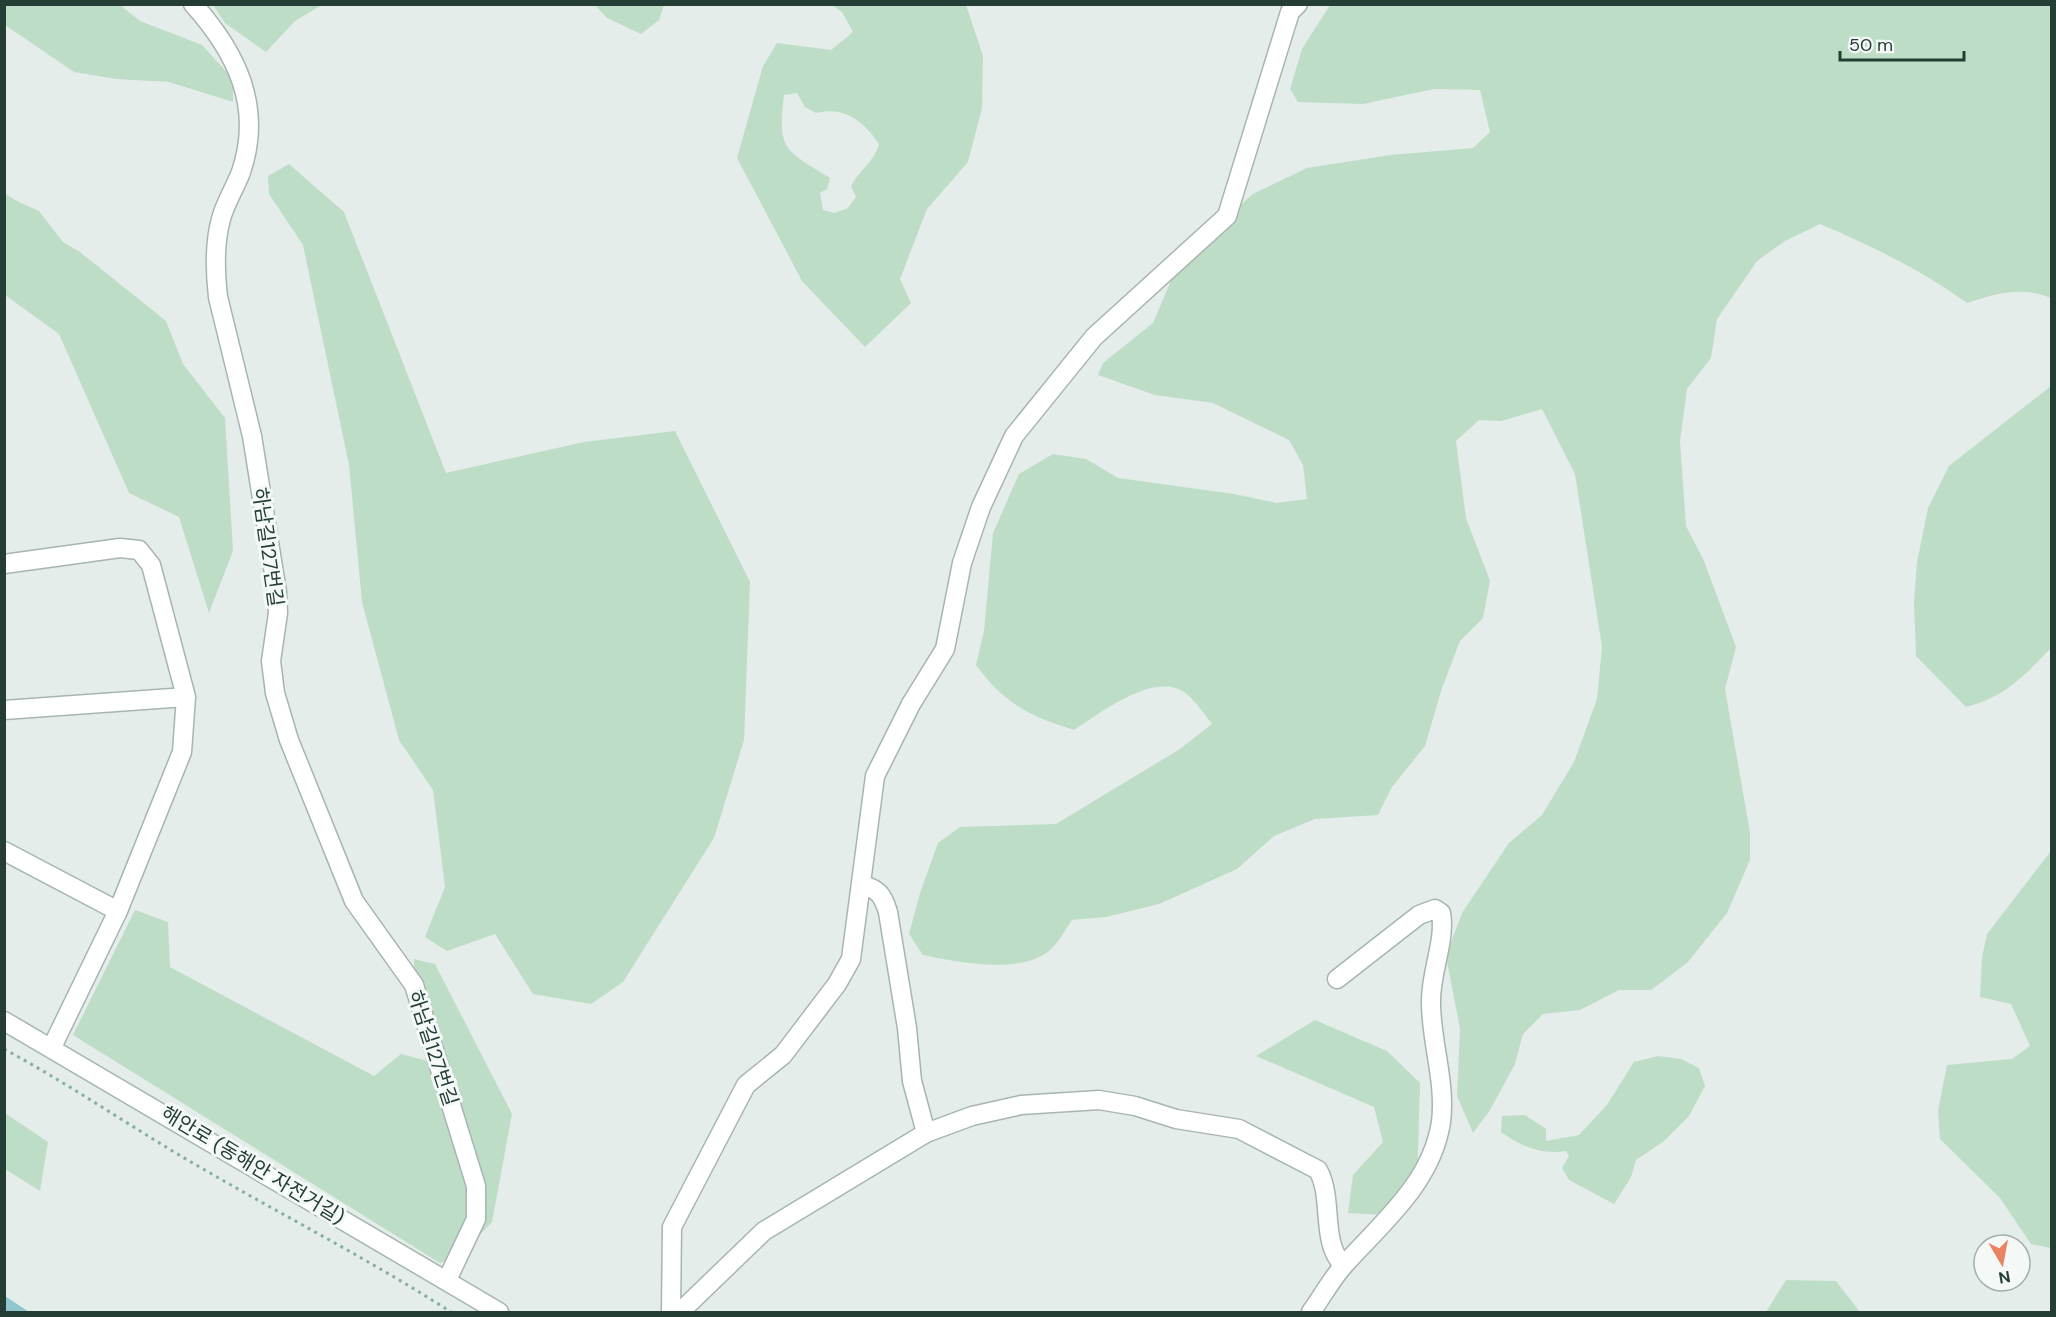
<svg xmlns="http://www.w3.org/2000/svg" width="2056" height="1317" font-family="'DM Sans','Noto Sans KR',sans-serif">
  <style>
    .green { fill: #beddc6; fill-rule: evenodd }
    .water { fill: #8fc6cf }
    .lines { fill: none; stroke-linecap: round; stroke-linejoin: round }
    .minor-casing { stroke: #a7b5b0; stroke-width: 21 }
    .path { stroke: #86afa1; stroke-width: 3; stroke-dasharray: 3 4.5; stroke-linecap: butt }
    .minor { stroke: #fff; stroke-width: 18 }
    .labels { text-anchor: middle; stroke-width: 6; stroke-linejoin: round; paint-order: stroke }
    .street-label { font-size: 20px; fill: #243e36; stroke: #f4f9f7 }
  </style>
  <rect width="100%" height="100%" fill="#e4ede9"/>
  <path class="green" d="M4 5H120L140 21 202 45 233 79V102L169 82 116 79 74 72 5 25Z
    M213 5H322L295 21 266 52 225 23Z
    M595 5H664L659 20 641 34 607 18Z
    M832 5H966L983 56 982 108 968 162 927 209 900 279 911 303 865 347 802 281 737 158 763 66 777 43 831 50 853 32 842 12ZM797 93 805 107 816 113C844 106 864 121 879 144 875 161 860 169 851 186L856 197 848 208 835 213 823 210 820 193 827 189 830 178C785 150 777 151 784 95Z
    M1330 5H2051V298C2022 286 1996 293 1967 303 1921 270 1872 246 1820 224L1785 241 1757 261 1717 319 1711 358 1687 389 1680 441 1686 526 1704 561 1736 647 1725 689 1750 833V860L1727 913 1688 962 1651 990H1619L1580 1010 1543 1014 1523 1034 1515 1064 1490 1110 1473 1133 1457 1096 1460 1029 1446 956 1462 913 1509 843 1542 815 1574 762 1597 699 1602 647 1575 474 1542 409 1501 421 1479 420 1456 441 1466 518 1490 581 1483 618 1460 641 1442 688 1425 746 1392 787 1378 815 1315 819 1274 836 1237 869 1159 904 1106 917 1072 920C1065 930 1059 942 1050 950 1022 975 956 962 923 955L909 934 920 893 938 843 960 827 1056 824 1180 749 1212 724C1205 715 1197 703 1188 695 1157 668 1101 713 1074 730 1028 715 1006 705 976 665L984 631 993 533 1019 474 1053 454 1086 459 1118 478 1234 494 1277 503 1307 499 1303 465 1289 440 1213 403 1155 395 1098 375 1103 363 1153 323 1181 257 1253 194 1307 168 1390 155 1473 148 1490 132 1480 90 1434 89 1363 104 1298 102 1290 89 1302 49Z
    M289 164 344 212 446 473 584 442 675 431 750 582 744 740 714 838 623 982 591 1004 533 994 495 934 447 951 425 937 445 887 433 790 399 740 362 602 349 465 303 245 269 194 268 176Z
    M4 193 15 200 39 211 63 242 80 252 166 321 183 364 225 418 233 551 209 613 179 517 129 493 59 334 5 295Z
    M2051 386V648C2024 676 2005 697 1966 707L1916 656 1914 603 1917 562 1928 508 1949 466Z
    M2051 851V1248L2031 1244 2000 1198 1940 1139 1938 1111 1947 1065 2012 1059 2030 1046 2011 1004 1980 997 1982 957 1987 934Z
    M135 910 168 922 170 967 374 1076 401 1054 435 1063 414 985V959L435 964 512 1114 492 1222 463 1253 440 1263 73 1035Z
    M1315 1020 1387 1051 1420 1083 1417 1185 1386 1215 1348 1213 1353 1175 1383 1142 1374 1107 1256 1056Z
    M1658 1056 1681 1059 1699 1068 1705 1086 1689 1116 1664 1141 1636 1160 1631 1177 1614 1204 1569 1180 1562 1168 1569 1156 1566 1151C1541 1155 1522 1147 1501 1132L1502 1116 1525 1115 1546 1129V1141L1579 1135 1607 1105 1634 1062Z
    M5 1113 48 1142 40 1191 5 1169Z
    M1786 1280 1836 1281 1860 1312H1766Z"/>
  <path class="water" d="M4 1296H5L29 1312H5Z"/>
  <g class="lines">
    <g class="minor-casing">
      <path id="minor" d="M193 4C237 53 263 107 241 172 235 188 225 203 221 219 214 244 215 271 218 297L252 436 277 592 278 613 271 661 275 693 289 740 354 901 414 985 476 1186V1219L447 1280
        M4 564 120 548 139 550 151 565 186 697 182 752 118 911 52 1047
        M4 710 186 697
        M4 851 118 911
        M4 1021 499 1312
        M926 1133 972 1116 1021 1105 1099 1100 1135 1106 1176 1119 1239 1129 1318 1170C1334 1199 1320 1241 1343 1265
        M671 1312 672 1227 746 1085 783 1055 837 984 851 959 875 776 911 704 945 649 962 563 981 507 1014 436 1094 337 1227 216 1290 12 1298 4
        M680 1312 764 1231 926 1133 912 1081 907 1028 888 912C883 896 879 889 862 885
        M1311 1312C1322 1297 1332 1278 1345 1264 1383 1222 1432 1182 1441 1122 1446 1082 1431 1042 1431 1003 1430 973 1446 941 1441 913L1435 909 1419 915 1337 979"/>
    </g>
    <path class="path" d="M4 1049C69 1084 128 1125 191 1162 278 1213 367 1258 451 1312"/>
    <use href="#minor" class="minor"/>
  </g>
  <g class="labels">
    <g class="street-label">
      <text transform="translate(268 547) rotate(82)" y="7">하남길127번길</text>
      <text transform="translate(433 1048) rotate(72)" y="7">하남길127번길</text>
      <text transform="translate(253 1165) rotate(31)" y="7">해안로 (동해안 자전거길)</text>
    </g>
  </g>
  <rect width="2056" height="1317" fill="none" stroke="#243e36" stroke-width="12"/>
  <g transform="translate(2002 1263) rotate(170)"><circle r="28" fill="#f4f9f7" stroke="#a1aeaa" stroke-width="1.5"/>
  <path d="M0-4.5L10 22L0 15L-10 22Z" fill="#eb8363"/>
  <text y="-9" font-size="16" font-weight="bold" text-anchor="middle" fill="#243e36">N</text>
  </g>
  <path d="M1840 51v9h124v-9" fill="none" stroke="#243e36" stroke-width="3"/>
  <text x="1849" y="51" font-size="18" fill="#243e36" stroke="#f4f9f7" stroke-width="4.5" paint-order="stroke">50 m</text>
</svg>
